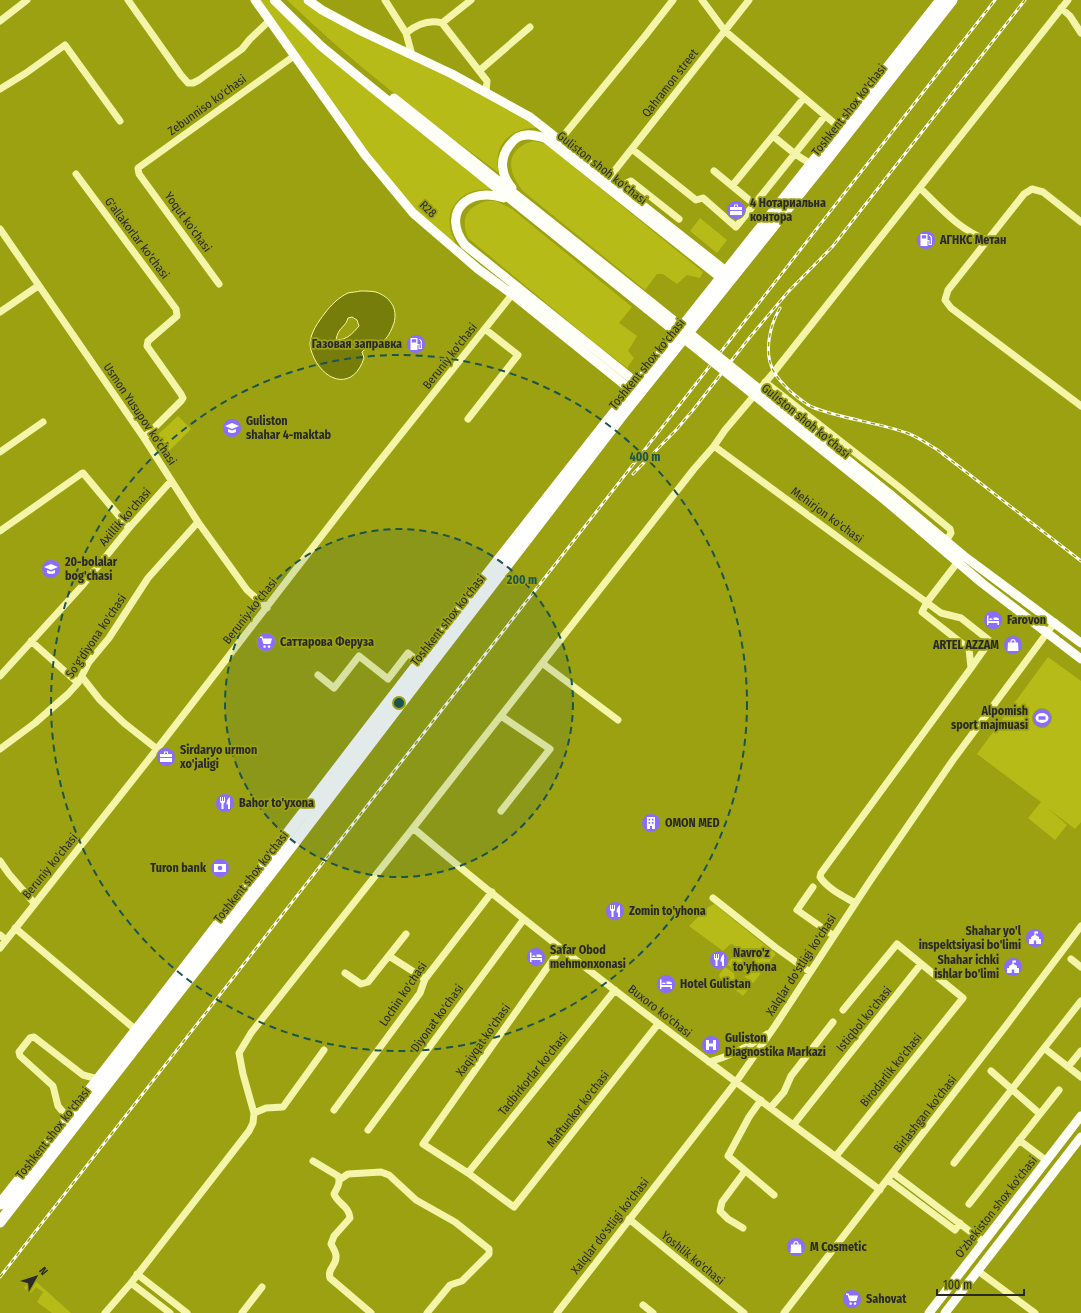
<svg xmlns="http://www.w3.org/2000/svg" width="1081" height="1313" font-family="'Fira Sans Condensed',sans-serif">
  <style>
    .green { fill: #b7bb18 }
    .water { fill: #777d0a; stroke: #f8f99b; fill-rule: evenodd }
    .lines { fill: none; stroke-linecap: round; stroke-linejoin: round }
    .minor { stroke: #f4f5a9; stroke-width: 7 }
    .major { stroke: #fefff7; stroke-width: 9 }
    .highway { stroke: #fff; stroke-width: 11 }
    .rail-casing { stroke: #fff; stroke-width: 3 }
    .rail { stroke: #9ba111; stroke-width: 1.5; stroke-dasharray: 4.5; stroke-linecap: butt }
    .major-bridge { stroke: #fefff7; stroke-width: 9 }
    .ring { fill: none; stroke: #1b534f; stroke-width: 2; stroke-dasharray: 7 5 }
    .labels { text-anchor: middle; stroke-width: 3.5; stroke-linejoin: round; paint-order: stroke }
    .street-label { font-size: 12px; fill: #292929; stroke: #9ba111 }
    .poi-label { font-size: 12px; font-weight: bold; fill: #292929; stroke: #9ba111; text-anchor: start }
    .centre { fill: #1b534f; stroke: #9ba111; stroke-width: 2 }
    .ring-label { font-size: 12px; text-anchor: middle; font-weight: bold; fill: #1b534f; stroke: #9ba111; stroke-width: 3.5; stroke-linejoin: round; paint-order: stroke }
  </style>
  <rect width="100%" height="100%" fill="#9ba111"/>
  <path class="green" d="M260 0H268C339 68 416 129 493 190 461 186 439 211 455 241L454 243 414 209 367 150Z
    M287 0H302L321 13 417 60 529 119 539 128C511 127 492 144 499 173 426 119 353 64 287 0Z
    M533 141 543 143 551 148 703 272 700 278 687 275 677 284 663 274H657L645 290 524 192C507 173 504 149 533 141Z
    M487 201H496L512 209 632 307 619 323 637 336 628 351 634 358 627 368 592 341 468 238C460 218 467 206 487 201Z
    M700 218 727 240 717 253 690 231Z
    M178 416 191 429 166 454 152 440Z
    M1048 657 1081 681V822L1075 829 1046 807 1067 825 1055 840 1028 818 1041 802 977 754Z
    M714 904 776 954 764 968 732 944 729 945 723 951 689 926 707 908Z
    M734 955H737L747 963 742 970 737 969 736 971 727 964Z
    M749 964 761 973 753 983 745 977V973L744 971Z
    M725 967 734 973 735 979 730 986 720 978 719 975Z
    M743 980 751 986 743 996 732 987 736 981 739 982Z
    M32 1278 71 1313H52L37 1302 43 1292 36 1287 31 1293 24 1288Z"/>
  <path class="water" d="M360 291C365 291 371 291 376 292 390 297 398 308 394 323 391 331 388 338 381 343 375 348 367 346 362 352L364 358C354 389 327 384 314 358 312 353 310 349 310 343 311 332 318 322 325 313 330 306 339 297 348 293 352 292 357 292 360 291ZM352 317 357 320 359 326C352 334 347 340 336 340 338 327 346 327 348 318Z"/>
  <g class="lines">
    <path class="minor" d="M128 0 181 75 188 83H193L199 80 242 49 250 39 269 21
      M385 0 406 33 412 55
      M702 0 725 31 840 128
      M1061 8 1070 16 1081 33
      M0 21 27 0
      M442 23 471 0
      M406 33C416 25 428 19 442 23L487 81 486 92
      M479 71 530 27
      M0 89 26 73 65 45 120 121
      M773 136 795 154 811 164
      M560 140 645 36 673 0
      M632 149 696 200 703 198 736 227 825 116
      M714 171 754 204
      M76 174 176 309 177 316 148 341 147 346 181 394 183 398 181 401 144 438
      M608 179 749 0
      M732 186 804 98
      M618 187 631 181 679 219
      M920 188C941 208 959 230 987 240
      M1081 222 1043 192 1032 189 1024 194 948 290 945 300 951 308 1081 406
      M0 229 144 438 198 522 247 590 267 608
      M219 284 139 174 138 168 294 56
      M0 312 38 286
      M765 382 899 487 950 529 951 533 948 538H942
      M468 419 518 355 485 329
      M714 446 941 613 961 618 990 641 971 668
      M0 452 43 422
      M0 531 81 474 83 473 129 528
      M31 641 78 683
      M542 663 618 720
      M318 675 334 688 359 656 388 679 408 653 419 662
      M0 676 81 587 129 528 171 481
      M82 677 100 700 124 723 157 749
      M0 749 35 723 68 694 78 683 89 662 109 638 148 578 198 522
      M501 811 550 749 501 716
      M413 828C563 955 723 1072 880 1190
      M0 861 9 874 34 903
      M813 887 797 910 834 936
      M713 898 775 947 810 972
      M855 903C843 896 828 889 820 877L821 873 971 668 969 649 922 612 927 602 957 563
      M15 928 136 1030
      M0 935 6 940
      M0 948 157 749 367 477 514 292
      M561 948 423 1144 468 1173 514 1207 658 1024
      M389 956 425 979
      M1071 959 1081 967
      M345 973 361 984 368 982 406 934
      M1044 1048 1081 1077
      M709 1062C730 1056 749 1047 767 1034
      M1068 1067 1081 1051
      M991 1071 1040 1114
      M761 1100 749 1117 728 1156 774 1195
      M771 1107 784 1092 791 1076 833 1022
      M334 1110 420 993 425 979 492 892
      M254 1113 266 1108 283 1107 324 1050
      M68 1118 58 1106 53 1086 20 1056 19 1052 30 1038 34 1037 83 1075 98 1079
      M794 1124 921 964
      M368 1130 524 919
      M1019 1140 1047 1161
      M836 1156 963 998 897 944 843 1010
      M313 1161 338 1176C341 1183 337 1188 334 1194 338 1204 349 1206 350 1218L334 1236 331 1244C333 1248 336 1252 336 1256 337 1266 327 1268 330 1278L371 1313
      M954 1163 1081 1001
      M468 1173 615 990
      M893 1173 984 1242
      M339 1180 348 1174 381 1172 389 1175 416 1200 455 1222 489 1249V1254L462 1281 450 1285 427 1313
      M888 1180 955 1230 960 1223
      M969 1204 1059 1090
      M629 1219 744 1313
      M743 1228 728 1219 720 1211 722 1202 745 1171
      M978 1271 1035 1313
      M137 1274 187 1313
      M131 1283 170 1313
      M643 1305 653 1313
      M105 1313 131 1283 249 1131 253 1123 254 1113 243 1074 239 1053 251 1033 413 828 694 469 714 446 725 430 774 372 1068 0
      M242 1313 262 1287
      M557 1313 736 1082 775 1026 870 881 953 760 1055 622
      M784 1313 1005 1027 1081 926"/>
    <path class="major" d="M255 0 365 155 413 213 478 269 512 294 631 390
      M274 0 321 46 371 87 647 309
      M308 0 322 10 361 31 452 74 530 117 731 275
      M394 98 652 303
      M512 188C501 175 499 159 509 146 512 142 517 137 521 136 529 133 538 136 545 138L726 282
      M504 198C469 186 440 212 465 245L637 383
      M891 495 964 556 1081 643
      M886 501 982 583 1081 659
      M929 1313 1081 1116
      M945 1313 1081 1137"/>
    <path class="highway" d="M0 1204C155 1010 303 811 456 615 616 408 780 205 941 0
      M0 1222 288 851 428 668 623 414 827 159 952 0"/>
    <g class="rail-casing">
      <path id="rail" d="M780 308C770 325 763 353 774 372 778 379 784 385 790 391 797 397 804 403 812 407 842 419 876 422 907 433 918 437 928 444 939 451L1081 561
        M633 474 677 429 693 410 750 337 788 292 833 246 1025 0
        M0 1277 995 0"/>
    </g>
    <use href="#rail" class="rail"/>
    <path class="major-bridge" d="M652 303 891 495
      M647 309 886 501"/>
  </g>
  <circle cx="399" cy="703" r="174" fill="#1b534f" fill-opacity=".12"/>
  <g class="ring">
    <circle cx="399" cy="703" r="174"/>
    <circle cx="399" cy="703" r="348"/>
  </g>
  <defs>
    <g id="office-disc" transform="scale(1)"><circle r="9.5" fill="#886dff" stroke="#9ba111"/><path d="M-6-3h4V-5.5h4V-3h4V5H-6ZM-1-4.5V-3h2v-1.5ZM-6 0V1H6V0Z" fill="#fff"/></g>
    <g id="fuel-disc" transform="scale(1)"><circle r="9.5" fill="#886dff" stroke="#9ba111"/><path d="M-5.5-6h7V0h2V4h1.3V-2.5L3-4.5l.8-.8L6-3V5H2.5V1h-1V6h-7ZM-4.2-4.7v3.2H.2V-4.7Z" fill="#fff"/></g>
    <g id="school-disc" transform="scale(1)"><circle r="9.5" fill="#886dff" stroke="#9ba111"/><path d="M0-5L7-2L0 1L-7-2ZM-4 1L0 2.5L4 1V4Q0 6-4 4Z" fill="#fff"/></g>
    <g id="hotel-disc" transform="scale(1)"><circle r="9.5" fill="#886dff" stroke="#9ba111"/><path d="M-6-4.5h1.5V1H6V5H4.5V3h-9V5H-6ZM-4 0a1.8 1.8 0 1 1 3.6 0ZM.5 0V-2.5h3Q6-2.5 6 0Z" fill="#fff"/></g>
    <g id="supermarket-disc" transform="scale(1)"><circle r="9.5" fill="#886dff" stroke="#9ba111"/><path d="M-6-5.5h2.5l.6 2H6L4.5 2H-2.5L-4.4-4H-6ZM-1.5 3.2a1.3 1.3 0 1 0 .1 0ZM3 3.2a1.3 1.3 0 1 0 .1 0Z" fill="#fff"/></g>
    <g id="shop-disc" transform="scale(1)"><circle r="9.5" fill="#886dff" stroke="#9ba111"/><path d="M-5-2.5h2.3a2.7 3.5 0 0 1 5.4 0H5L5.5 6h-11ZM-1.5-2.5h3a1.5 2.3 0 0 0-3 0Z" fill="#fff"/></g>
    <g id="stadium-disc" transform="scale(1)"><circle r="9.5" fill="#886dff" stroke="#9ba111"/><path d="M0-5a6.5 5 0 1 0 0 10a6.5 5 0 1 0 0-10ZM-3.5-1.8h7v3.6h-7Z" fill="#fff"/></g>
    <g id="restaurant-disc" transform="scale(1)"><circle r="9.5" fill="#886dff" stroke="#9ba111"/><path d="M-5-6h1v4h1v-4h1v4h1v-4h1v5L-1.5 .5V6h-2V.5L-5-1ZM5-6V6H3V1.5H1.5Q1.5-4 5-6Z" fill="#fff"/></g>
    <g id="building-disc" transform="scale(1)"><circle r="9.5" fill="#886dff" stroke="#9ba111"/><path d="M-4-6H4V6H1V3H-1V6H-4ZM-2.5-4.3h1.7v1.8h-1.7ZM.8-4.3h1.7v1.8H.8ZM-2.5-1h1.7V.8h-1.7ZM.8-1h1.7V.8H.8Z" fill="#fff"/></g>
    <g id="bank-disc" transform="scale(1)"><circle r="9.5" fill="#886dff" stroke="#9ba111"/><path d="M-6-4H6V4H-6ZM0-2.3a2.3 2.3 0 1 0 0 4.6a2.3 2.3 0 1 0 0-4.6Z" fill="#fff"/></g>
    <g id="civic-disc" transform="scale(1)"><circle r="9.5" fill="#886dff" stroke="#9ba111"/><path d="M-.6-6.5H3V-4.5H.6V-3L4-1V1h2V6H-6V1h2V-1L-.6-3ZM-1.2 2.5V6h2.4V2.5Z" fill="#fff"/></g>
    <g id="hospital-disc" transform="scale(1)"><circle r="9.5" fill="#886dff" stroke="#9ba111"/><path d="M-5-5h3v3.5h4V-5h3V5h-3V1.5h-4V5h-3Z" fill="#fff"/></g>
  </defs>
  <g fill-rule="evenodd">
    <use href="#office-disc" x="736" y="210"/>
    <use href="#fuel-disc" x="926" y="240"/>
    <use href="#fuel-disc" x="416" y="344"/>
    <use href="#school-disc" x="232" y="428"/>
    <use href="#school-disc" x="51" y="569"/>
    <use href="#hotel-disc" x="993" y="620"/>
    <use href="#supermarket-disc" x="266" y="642"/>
    <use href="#shop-disc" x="1013" y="645"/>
    <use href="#stadium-disc" x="1042" y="718"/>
    <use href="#office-disc" x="166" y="757"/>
    <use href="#restaurant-disc" x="225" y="803"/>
    <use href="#building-disc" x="651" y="823"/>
    <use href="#bank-disc" x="220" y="868"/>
    <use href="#restaurant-disc" x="615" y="911"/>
    <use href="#civic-disc" x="1035" y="938"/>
    <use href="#hotel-disc" x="536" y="957"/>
    <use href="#restaurant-disc" x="719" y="960"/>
    <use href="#civic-disc" x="1013" y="967"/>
    <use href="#hotel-disc" x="666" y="984"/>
    <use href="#hospital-disc" x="711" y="1045"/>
    <use href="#shop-disc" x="796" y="1247"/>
    <use href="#supermarket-disc" x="852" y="1299"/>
  </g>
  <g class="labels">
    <g class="street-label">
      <text transform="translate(670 83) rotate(-52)" y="4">Qahramon street</text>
      <text transform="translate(207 105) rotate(-36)" y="4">Zebunniso ko'chasi</text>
      <text transform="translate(849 110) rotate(-52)" y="4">Toshkent shox ko'chasi</text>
      <text transform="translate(602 168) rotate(38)" y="4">Guliston shoh ko'chasi</text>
      <text transform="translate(428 209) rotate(43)" y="4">R28</text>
      <text transform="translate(188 222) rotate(54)" y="4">Yoqut ko'chasi</text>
      <text transform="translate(137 238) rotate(53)" y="4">G'allakorlar ko'chasi</text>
      <text transform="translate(450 356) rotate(-52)" y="4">Beruniy ko'chasi</text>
      <text transform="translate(647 364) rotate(-51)" y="4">Toshkent shox ko'chasi</text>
      <text transform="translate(140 414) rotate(56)" y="4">Usmon Yusupov ko'chasi</text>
      <text transform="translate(806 421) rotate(39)" y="4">Guliston shoh ko'chasi</text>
      <text transform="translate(827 515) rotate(36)" y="4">Mehirjon ko'chasi</text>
      <text transform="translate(125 517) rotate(-49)" y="4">Axillik ko'chasi</text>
      <text transform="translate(250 611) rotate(-52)" y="4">Beruniy ko'chasi</text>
      <text transform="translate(448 620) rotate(-52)" y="4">Toshkent shox ko'chasi</text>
      <text transform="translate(96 636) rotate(-56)" y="4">So'g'diyona ko'chasi</text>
      <text transform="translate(50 866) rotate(-51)" y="4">Beruniy ko'chasi</text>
      <text transform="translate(251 877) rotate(-52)" y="4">Toshkent shox ko'chasi</text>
      <text transform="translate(801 965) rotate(-57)" y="4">Xalqlar do'stligi ko'chasi</text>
      <text transform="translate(403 994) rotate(-56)" y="4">Lochin ko'chasi</text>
      <text transform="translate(660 1011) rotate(38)" y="4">Buxoro ko'chasi</text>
      <text transform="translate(437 1018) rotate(-54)" y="4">Diyonat ko'chasi</text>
      <text transform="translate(864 1019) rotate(-51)" y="4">Istiqbol ko'chasi</text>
      <text transform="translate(483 1040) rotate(-55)" y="4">Xaqiyqat ko'chasi</text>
      <text transform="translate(891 1070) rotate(-51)" y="4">Birodarlik ko'chasi</text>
      <text transform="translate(533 1074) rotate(-51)" y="4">Tadbirkorlar ko'chasi</text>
      <text transform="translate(578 1109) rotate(-52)" y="4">Maftunkor ko'chasi</text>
      <text transform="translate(925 1114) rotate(-52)" y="4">Birlashgan ko'chasi</text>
      <text transform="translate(53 1133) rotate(-52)" y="4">Toshkent shox ko'chasi</text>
      <text transform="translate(996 1207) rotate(-52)" y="4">O'zbekiston shox ko'chasi</text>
      <text transform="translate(610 1226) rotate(-52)" y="4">Xalqlar do'stligi ko'chasi</text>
      <text transform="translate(693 1258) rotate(39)" y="4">Yoshlik ko'chasi</text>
    </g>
    <g class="poi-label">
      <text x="750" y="207">4 Нотариальна<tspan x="750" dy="14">контора</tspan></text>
      <text x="940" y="244">АГНКС Метан</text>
      <text x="402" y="348" text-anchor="end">Газовая заправка</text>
      <text x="246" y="425">Guliston<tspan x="246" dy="14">shahar 4-maktab</tspan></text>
      <text x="65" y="566">20-bolalar<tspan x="65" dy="14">bog'chasi</tspan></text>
      <text x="1007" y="624">Farovon</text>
      <text x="280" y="646">Саттарова Феруза</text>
      <text x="999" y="649" text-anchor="end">ARTEL AZZAM</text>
      <text x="1028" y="715" text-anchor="end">Alpomish<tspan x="1028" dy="14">sport majmuasi</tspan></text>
      <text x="180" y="754">Sirdaryo urmon<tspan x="180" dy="14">xo'jaligi</tspan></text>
      <text x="239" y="807">Bahor to'yxona</text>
      <text x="665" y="827">OMON MED</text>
      <text x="206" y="872" text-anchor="end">Turon bank</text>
      <text x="629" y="915">Zomin to'yhona</text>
      <text x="1021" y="935" text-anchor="end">Shahar yo'l<tspan x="1021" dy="14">inspektsiyasi bo'limi</tspan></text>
      <text x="550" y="954">Safar Obod<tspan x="550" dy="14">mehmonxonasi</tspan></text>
      <text x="733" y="957">Navro'z<tspan x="733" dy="14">to'yhona</tspan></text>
      <text x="999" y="964" text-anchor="end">Shahar ichki<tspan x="999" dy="14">ishlar bo'limi</tspan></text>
      <text x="680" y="988">Hotel Gulistan</text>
      <text x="725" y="1042">Guliston<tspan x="725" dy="14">Diagnostika Markazi</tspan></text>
      <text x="810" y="1251">M Cosmetic</text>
      <text x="866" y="1303">Sahovat</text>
    </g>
  </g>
  <circle cx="399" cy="703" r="6" class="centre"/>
  <g class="ring-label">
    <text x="645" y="461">400 m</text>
    <text x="522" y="584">200 m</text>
  </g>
  <g transform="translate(36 1277) rotate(51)" stroke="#9ba111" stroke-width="3" paint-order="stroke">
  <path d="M0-3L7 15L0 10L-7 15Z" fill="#292929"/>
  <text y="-6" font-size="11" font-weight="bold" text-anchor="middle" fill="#292929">N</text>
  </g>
  <path d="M937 1289v6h87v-6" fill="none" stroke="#292929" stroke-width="2"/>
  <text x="943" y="1289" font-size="12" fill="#292929" stroke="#9ba111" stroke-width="3" paint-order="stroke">100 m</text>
</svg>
